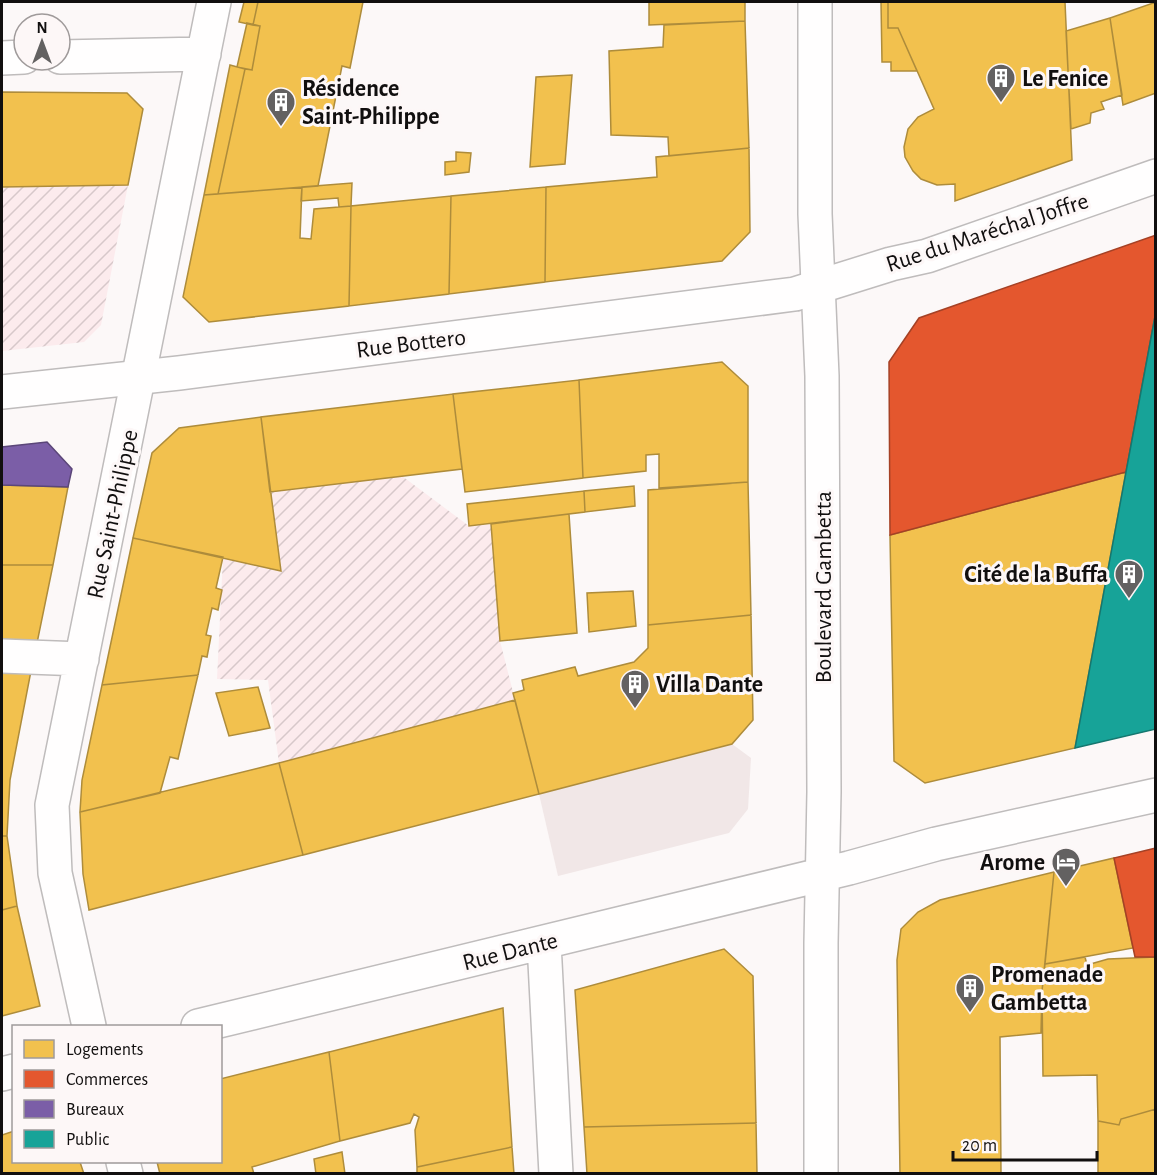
<svg xmlns="http://www.w3.org/2000/svg" width="1157" height="1175" font-family="'Alegreya Sans',sans-serif">
  <style>
    .built { fill: #f1e7e7 }
    .garden { fill: url(#garden-furrows) }
    .homes { fill: #f2c14e; stroke: #ae8c3b; stroke-width: 1.5 }
    .shops { fill: #e4572e; stroke: #a54125; stroke-width: 1.5 }
    .offices { fill: #7b5ea7; stroke: #5b4679; stroke-width: 1.5 }
    .public { fill: #17a398; stroke: #15776f; stroke-width: 1.5 }
    .lines { fill: none; stroke-linecap: round; stroke-linejoin: round }
    .minor-casing { stroke: #bfbcbc; stroke-width: 36 }
    .major-casing { stroke: #bfbcbc; stroke-width: 36 }
    .minor { stroke: #fffefe; stroke-width: 33 }
    .major { stroke: #fffefe; stroke-width: 33 }
    .labels { text-anchor: middle; stroke-width: 6; stroke-linejoin: round; paint-order: stroke }
    .poi-label { font-size: 24px; font-weight: bold; fill: #110f0f; stroke: #fdf7f7; text-anchor: start }
    .street-label { font-size: 24px; fill: #110f0f; stroke: #fdf7f7 }
  </style>
  <defs>
    <pattern id="garden-furrows" width="10" height="10" patternUnits="userSpaceOnUse" patternTransform="scale(1.5)"><rect width="10" height="10" fill="#fcebed"/><path d="M-1 1l2-2M0 10L10 0M9 11l2-2" fill="none" stroke="#d7c8ca"/></pattern>
  </defs>
  <rect width="100%" height="100%" fill="#fcf8f8"/>
  <path class="built" d="M732 744 751 758 748 809 729 833 558 876 539 794Z"/>
  <path class="garden" d="M128 185 101 325 84 342 2 351V186Z
    M402 476 469 526 491 524 500 641 515 700 279 763 268 680 217 679 223 557 270 492Z"/>
  <path class="homes" d="M244 2H258L253 25 239 22Z
    M258 2H363L350 68 342 66 318 186 218 194 245 69 252 70 260 26 253 25Z
    M649 2H745V21L649 25Z
    M881 2H888V28H898L917 71H891V62H882Z
    M888 2H1065L1072 160 955 201V184L937 185 921 179 913 171 905 157 904 147 908 129 918 117 934 109 898 28H888Z
    M1156 2V93L1123 105 1110 18Z
    M1110 18 1122 95 1101 102 1104 109 1091 113 1090 123 1071 129 1066 31Z
    M745 21 749 148 669 156 668 137 611 135 609 51 663 47 664 25Z
    M247 23 260 26 252 70 237 67Z
    M230 65 245 69 218 194 204 195Z
    M572 75 565 164 530 167 536 77Z
    M2 92 127 93 143 109 128 185 2 187Z
    M749 148 750 232 722 261 545 282 546 187 657 177 656 157Z
    M456 152 471 153 469 172 445 175V162L456 161Z
    M352 183 351 206 339 207 338 198 301 201 302 187Z
    M302 187 300 238 311 239 314 209 351 206 349 306 209 322 183 297 204 195Z
    M546 187 545 282 449 294 451 196Z
    M451 196 449 294 349 306 351 206Z
    M722 362 748 386V482L659 488V454L646 455V471L583 478 579 380Z
    M579 380 583 478 465 492 453 394Z
    M453 394 462 469 270 492 261 417Z
    M261 417 281 571 133 538 152 453 179 428Z
    M1126 472 1075 748 925 783 894 761 890 535Z
    M748 482 751 615 648 625V490Z
    M2 485 68 487 53 565H2Z
    M634 486 635 506 585 512 584 491Z
    M584 491 585 512 469 526 467 504Z
    M569 514 577 633 500 641 491 524Z
    M133 538 223 557 216 588 222 590 218 610 212 608 206 635 211 636 207 657 202 656 198 675 102 685Z
    M2 565H53L36 648 2 646Z
    M633 591 636 626 589 632 587 593Z
    M751 615 753 720 732 744 539 794 513 693 524 690 522 680 575 667 578 676 634 662 648 648V625Z
    M2 670 31 671 10 780 7 836H2Z
    M198 675 178 759 170 757 160 793 80 812 82 780 102 685Z
    M258 687 270 728 229 736 216 693Z
    M515 700 539 794 303 855 279 763Z
    M279 763 303 855 89 910 83 874 80 812Z
    M2 836H7L17 906 2 910Z
    M1114 858 1133 948 1045 964 1054 872Z
    M1054 872 1042 991 1041 1033 1000 1037 1001 1174H900L897 960 901 929 918 912 940 900Z
    M17 906 40 1006 2 1016V910Z
    M724 949 753 976 756 1123 584 1127 575 990Z
    M1085 957 1087 965 1108 959 1156 957V1109L1121 1119 1119 1125 1098 1121 1097 1075 1043 1076 1042 991 1045 964Z
    M503 1008 512 1147 417 1167 415 1130 419 1117 414 1114 410 1123 340 1141 329 1052Z
    M329 1052 340 1141 252 1167 254 1174H160L157 1162H220V1079Z
    M1156 1109V1174H1098V1121L1119 1125 1121 1119Z
    M756 1123 757 1174H587L584 1127Z
    M14 1131V1162H80L84 1174H2V1135Z
    M512 1147 514 1174H417V1167Z
    M342 1152 345 1174H316L314 1159Z"/>
  <path class="shops" d="M1156 235V311L1126 472 890 535 889 362 919 318Z
    M1156 848V957H1135L1114 858Z"/>
  <path class="offices" d="M47 442 72 469 68 487 2 485V447Z"/>
  <path class="public" d="M1156 311V729L1075 748 1126 472Z"/>
  <g class="lines">
    <g class="minor-casing">
      <path id="minor" d="M815 2V214L822 376 824 792 821 943V1174
        M60 57 204 54
        M2 58 24 57
        M2 656 82 659
        M544 943 556 1174
        M89 1026 55 873 52 805 214 2
        M198 1026 849 868 936 844 1156 795
        M2 1074 14 1071
        M123 1162 126 1174"/>
    </g>
    <g class="major-casing">
      <path id="major" d="M2 392 179 373 795 294 891 264 927 256 1156 176"/>
    </g>
    <use href="#minor" class="minor"/>
    <use href="#major" class="major"/>
  </g>
  <defs>
    <g id="building-pin" transform="scale(1.5)"><path d="M0 17L-7.5 6A9.5 9.5 0 1 1 7.5 6Z" fill="#636161" stroke="#fdf7f7"/><path d="M-4-6H4V6H1V3H-1V6H-4ZM-2.5-4.3h1.7v1.8h-1.7ZM.8-4.3h1.7v1.8H.8ZM-2.5-1h1.7V.8h-1.7ZM.8-1h1.7V.8H.8Z" fill="#fff"/></g>
    <g id="hotel-pin" transform="scale(1.5)"><path d="M0 17L-7.5 6A9.5 9.5 0 1 1 7.5 6Z" fill="#636161" stroke="#fdf7f7"/><path d="M-6-4.5h1.5V1H6V5H4.5V3h-9V5H-6ZM-4 0a1.8 1.8 0 1 1 3.6 0ZM.5 0V-2.5h3Q6-2.5 6 0Z" fill="#fff"/></g>
  </defs>
  <g fill-rule="evenodd">
    <use href="#building-pin" x="1001" y="78"/>
    <use href="#building-pin" x="281" y="102"/>
    <use href="#building-pin" x="1129" y="574"/>
    <use href="#building-pin" x="635" y="684"/>
    <use href="#hotel-pin" x="1066" y="862"/>
    <use href="#building-pin" x="970" y="988"/>
  </g>
  <g class="labels">
    <g class="poi-label">
      <text x="1022" y="86">Le Fenice</text>
      <text x="302" y="96">Résidence<tspan x="302" dy="28">Saint-Philippe</tspan></text>
      <text x="1108" y="582" text-anchor="end">Cité de la Buffa</text>
      <text x="656" y="692">Villa Dante</text>
      <text x="1045" y="870" text-anchor="end">Arome</text>
      <text x="991" y="982">Promenade<tspan x="991" dy="28">Gambetta</tspan></text>
    </g>
    <g class="street-label">
      <text transform="translate(987 232) rotate(-18)" y="8">Rue du Maréchal Joffre</text>
      <text transform="translate(411 343) rotate(-7)" y="8">Rue Bottero</text>
      <text transform="translate(112 514) rotate(-78)" y="8">Rue Saint-Philippe</text>
      <text transform="translate(823 587) rotate(-90)" y="8">Boulevard Gambetta</text>
      <text transform="translate(510 951) rotate(-14)" y="8">Rue Dante</text>
    </g>
  </g>
  <rect width="1157" height="1175" fill="none" stroke="#110f0f" stroke-width="6"/>
  <rect x="12" y="1025" width="210" height="138" fill="#fdf7f7" stroke="#9f9a9a" stroke-width="1.5"/>
  <rect x="24" y="1040" width="30" height="18" fill="#f2c14e" stroke="#9f9a9a" stroke-width="1.5"/>
  <text x="66" y="1055" font-size="18" fill="#110f0f">Logements</text>
  <rect x="24" y="1070" width="30" height="18" fill="#e4572e" stroke="#9f9a9a" stroke-width="1.5"/>
  <text x="66" y="1085" font-size="18" fill="#110f0f">Commerces</text>
  <rect x="24" y="1100" width="30" height="18" fill="#7b5ea7" stroke="#9f9a9a" stroke-width="1.5"/>
  <text x="66" y="1115" font-size="18" fill="#110f0f">Bureaux</text>
  <rect x="24" y="1130" width="30" height="18" fill="#17a398" stroke="#9f9a9a" stroke-width="1.5"/>
  <text x="66" y="1145" font-size="18" fill="#110f0f">Public</text>
  <g transform="translate(42 42)"><circle r="28" fill="#fdf7f7" stroke="#9f9a9a" stroke-width="1.5"/>
  <path d="M0-4.5L10 22L0 15L-10 22Z" fill="#636161"/>
  <text y="-9" font-size="16" font-weight="bold" text-anchor="middle" fill="#110f0f">N</text>
  </g>
  <path d="M953 1151v9h144v-9" fill="none" stroke="#110f0f" stroke-width="3"/>
  <text x="962" y="1151" font-size="18" fill="#110f0f" stroke="#fdf7f7" stroke-width="4.5" paint-order="stroke">20 m</text>
</svg>
